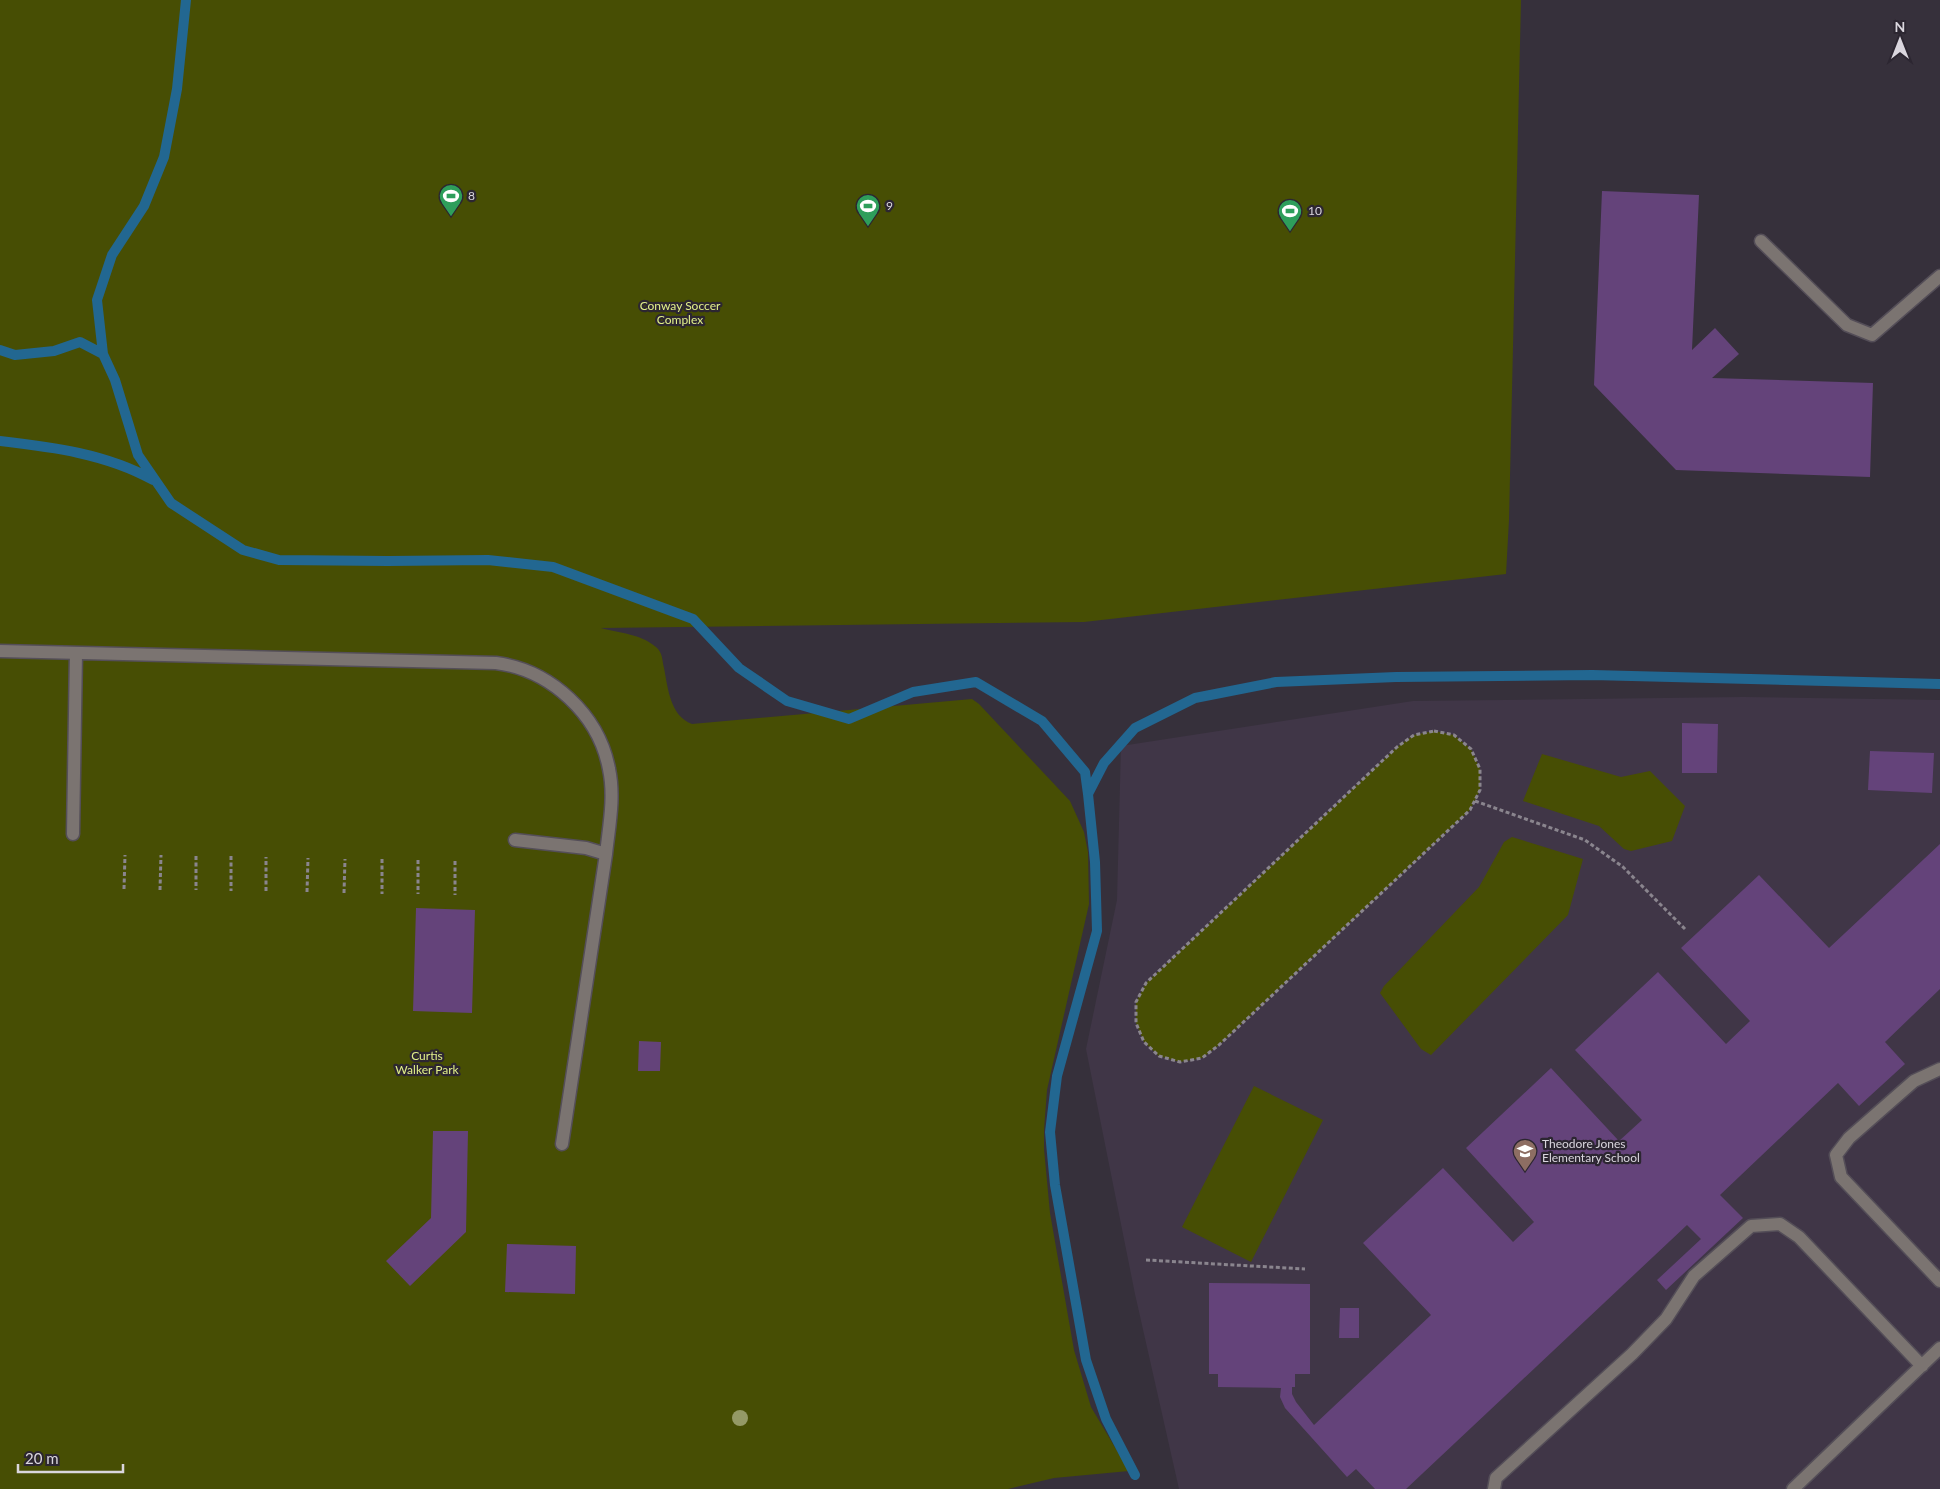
<svg xmlns="http://www.w3.org/2000/svg" width="1940" height="1489" font-family="Lato,sans-serif">
  <style>
    .built { fill: #403647 }
    .green { fill: #474e04 }
    .lines { fill: none; stroke-linecap: round; stroke-linejoin: round }
    .stream { stroke: #226791; stroke-width: 10 }
    .building { fill: #64437a }
    .minor-casing { stroke: #544e58; stroke-width: 15 }
    .path { stroke: #8a858e; stroke-width: 3; stroke-dasharray: 4 2.5; stroke-linecap: butt }
    .minor { stroke: #7b7471; stroke-width: 12 }
    .tree { fill: #949966 }
    .labels { text-anchor: middle; stroke-width: 4.5; stroke-linejoin: round; paint-order: stroke }
    .poi-label { font-size: 12px; fill: #dad6de; stroke: #2c2631; text-anchor: start }
    .park-label { font-size: 12px; fill: #e1ef8a; stroke: #2c2631 }
  </style>
  <rect width="100%" height="100%" fill="#36303b"/>
  <path class="built" d="M1743 697 1940 700V1489H1179L1135 1294 1086 1049 1117 900 1121 746 1413 701Z"/>
  <path class="green" d="M0 0H1521L1509 520 1506 574 1084 622 601 628C619 633 641 634 656 647 663 653 662 660 664 668 668 688 670 716 692 724L972 699 979 704 1070 801 1084 832 1088 852 1089 904 1047 1090 1044 1130V1149L1050 1213 1074 1350 1091 1407 1129 1471 1054 1478 1008 1489H0Z
    M1434 731 1454 735 1471 749 1480 769V790L1470 810 1219 1045 1202 1058 1180 1062 1159 1056 1144 1042 1136 1023V1002L1146 983 1397 747 1414 735Z
    M1542 754 1621 777 1650 771 1685 806 1672 841 1631 851 1624 849 1599 826 1523 801Z
    M1512 837 1583 859 1568 915 1431 1055 1421 1049 1380 993 1384 986 1479 887 1504 842Z
    M1254 1086 1323 1120 1251 1262 1182 1227Z"/>
  <g class="lines">
    <path class="stream" d="M186 0 177 89 164 157 144 206 112 255 97 300 103 354 115 380 138 455 171 503 243 550 279 560 388 561 488 560 553 567 693 619 739 668 787 701 849 719 913 692 976 682 1042 721 1085 772 1088 794
      M0 350 15 355 54 351 80 342 103 354
      M0 441C52 447 107 454 153 480
      M1135 1475 1106 1419 1086 1360 1055 1185 1050 1132 1057 1076 1097 931 1095 862 1088 794 1104 763 1135 728 1195 698 1276 682 1396 677 1592 675 1940 684"/>
  </g>
  <path class="building" d="M1602 191 1699 195 1692 350 1715 328 1739 354 1712 378 1873 383 1870 477 1676 470 1594 385Z
    M1682 723 1718 724 1717 773H1682Z
    M1870 751 1934 753 1932 793 1868 790Z
    M1940 844V989L1885 1042 1905 1064 1859 1106 1838 1083 1720 1195 1743 1218 1666 1290 1657 1280 1701 1239 1687 1225 1406 1489H1375L1356 1469 1347 1477 1285 1408 1280 1397 1281 1388 1218 1387V1374H1209V1283L1310 1284V1374H1295V1387H1292V1394L1296 1402 1314 1425 1431 1315 1363 1243 1443 1168 1513 1242 1534 1222 1466 1148 1551 1068 1619 1141 1642 1120 1575 1050 1658 972 1726 1044 1750 1021 1681 948 1759 875 1829 948Z
    M416 908 475 910 472 1013 413 1011Z
    M639 1041 661 1042 660 1071H638Z
    M433 1131H468L466 1232 410 1286 386 1261 431 1218Z
    M507 1244 576 1246 575 1294 505 1292Z
    M1340 1308H1359V1338H1339Z"/>
  <g class="lines">
    <g class="minor-casing">
      <path id="minor" d="M1761 241 1847 325 1872 335 1940 276
        M0 651 496 663C551 670 599 715 609 769 615 797 609 826 606 854L562 1144
        M73 834 76 653
        M515 840 586 848 606 854
        M1940 1069 1914 1081 1849 1138 1836 1155 1841 1177 1940 1281
        M1494 1489 1496 1478 1632 1354 1666 1319 1694 1276 1751 1226 1780 1224 1799 1237 1922 1366
        M1793 1489 1940 1348"/>
    </g>
    <path class="path" d="M1434 731 1454 735 1471 749 1480 769V790L1470 810 1219 1045 1202 1058 1180 1062 1159 1056 1144 1042 1136 1023V1002L1146 983 1397 747 1414 735Z
      M1475 801 1585 840 1623 867 1686 930
      M196 856V890
      M231 856V891
      M382 859V894
      M418 860V894
      M455 861V895
      M124 889 125 855
      M160 890 161 855
      M266 891V857
      M307 892 308 858
      M344 893 345 859
      M1146 1260 1305 1269"/>
    <use href="#minor" class="minor"/>
  </g>
  <circle class="tree" cx="740" cy="1418" r="8"/>
  <defs>
    <g id="stadium-pin" transform="scale(1.25)"><path d="M0 17L-7.5 6A9.5 9.5 0 1 1 7.5 6Z" fill="#2e9e5b" stroke="#2c2631"/><path d="M0-5a6.5 5 0 1 0 0 10a6.5 5 0 1 0 0-10ZM-3.5-1.8h7v3.6h-7Z" fill="#fff"/></g>
    <g id="school-pin" transform="scale(1.25)"><path d="M0 17L-7.5 6A9.5 9.5 0 1 1 7.5 6Z" fill="#8d6e63" stroke="#2c2631"/><path d="M0-5L7-2L0 1L-7-2ZM-4 1L0 2.5L4 1V4Q0 6-4 4Z" fill="#fff"/></g>
  </defs>
  <g fill-rule="evenodd">
    <use href="#stadium-pin" x="451" y="196"/>
    <use href="#stadium-pin" x="868" y="206"/>
    <use href="#stadium-pin" x="1290" y="211"/>
    <use href="#school-pin" x="1525" y="1151"/>
  </g>
  <g class="labels">
    <g class="poi-label">
      <text x="468" y="200">8</text>
      <text x="886" y="210">9</text>
      <text x="1308" y="215">10</text>
      <text x="1542" y="1148">Theodore Jones<tspan x="1542" dy="14">Elementary School</tspan></text>
    </g>
    <g class="park-label">
      <text x="680" y="310">Conway Soccer<tspan x="680" dy="14">Complex</tspan></text>
      <text x="427" y="1060">Curtis<tspan x="427" dy="14">Walker Park</tspan></text>
    </g>
  </g>
  <g transform="translate(1900 40)" stroke="#2c2631" stroke-width="4" paint-order="stroke">
  <path d="M0-4L9 19L0 12L-9 19Z" fill="#dad6de"/>
  <text y="-8" font-size="14" font-weight="bold" text-anchor="middle" fill="#dad6de">N</text>
  </g>
  <path d="M18 1464v8h105v-8" fill="none" stroke="#dad6de" stroke-width="2.5"/>
  <text x="25" y="1464" font-size="15" fill="#dad6de" stroke="#2c2631" stroke-width="4" paint-order="stroke">20 m</text>
</svg>
